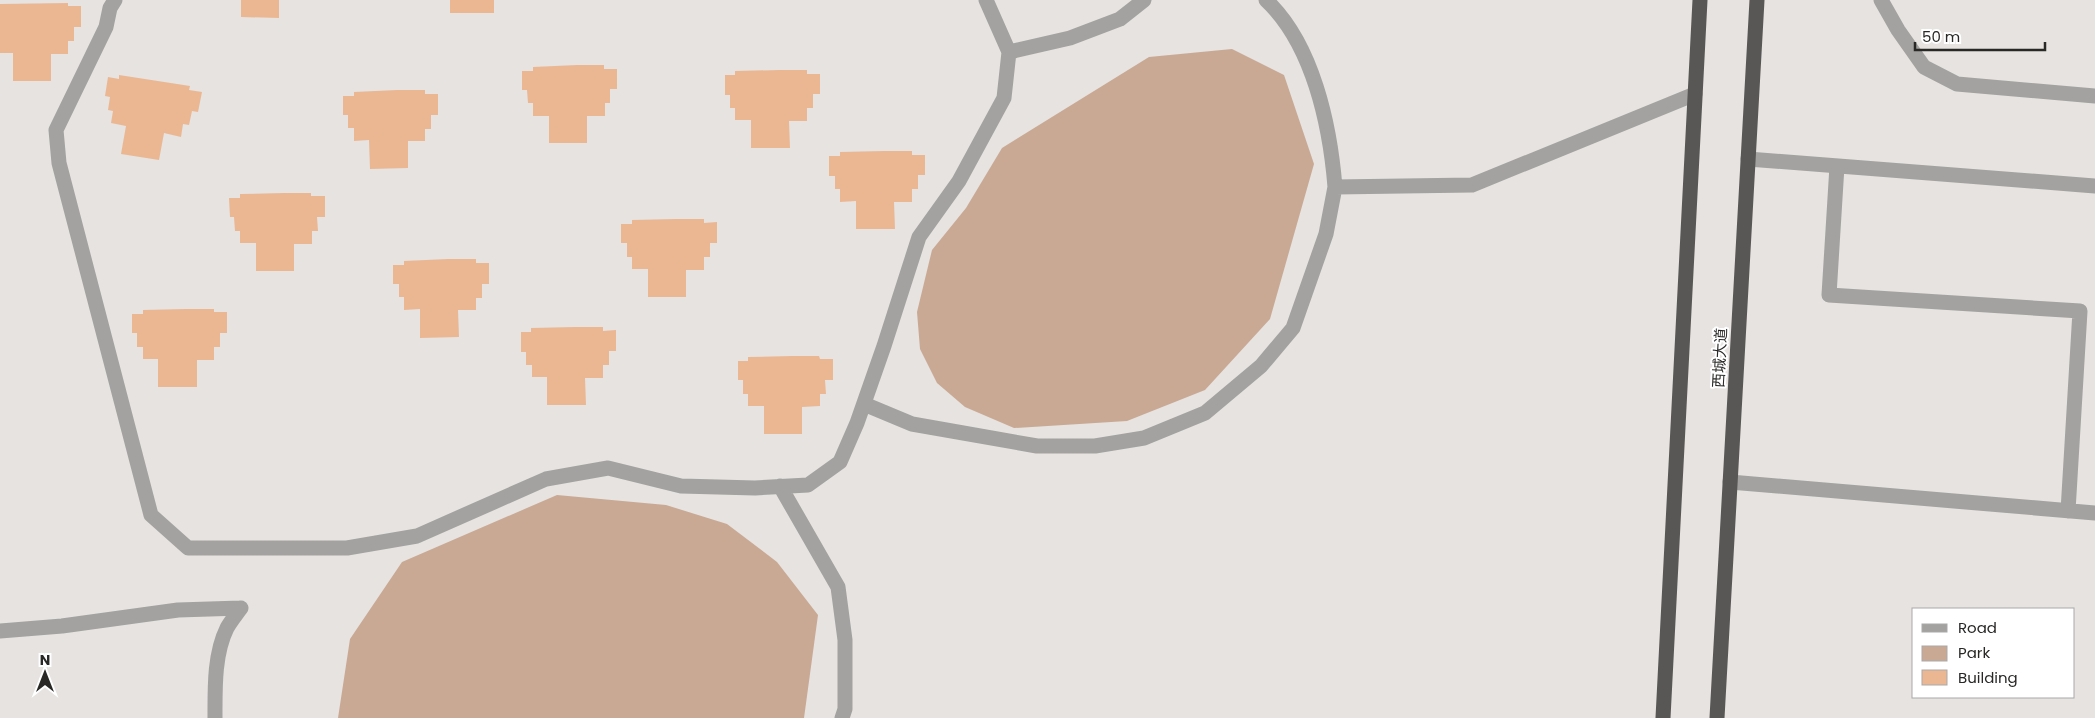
<svg xmlns="http://www.w3.org/2000/svg" width="2095" height="718" font-family="Poppins,'Noto Sans SC',sans-serif">
  <style>
    .green { fill: #c9a993 }
    .building { fill: #ebb792 }
    .lines { fill: none; stroke-linecap: round; stroke-linejoin: round }
    .street { stroke: #a3a2a0; stroke-width: 15 }
    .highway { stroke: #595755; stroke-width: 15 }
    .labels { text-anchor: middle; stroke-width: 4; stroke-linejoin: round; paint-order: stroke }
    .street-label { font-size: 15px; fill: #292827; stroke: #fff }
  </style>
  <rect width="100%" height="100%" fill="#e6e3e1"/>
  <path class="green" d="M1232 49 1284 75 1314 164 1270 319 1205 390 1127 421 1014 428 965 407 937 383 920 349 917 312 932 250 966 208 1002 148 1149 57Z
    M557 495 666 505 727 524 777 562 818 615 804 718H338L350 639 402 562Z"/>
  <path class="building" d="M241 0H279V18L241 17Z
    M450 0H494V13H450Z
    M68 3V6H81V27H74V41H68V54H51V81H13V53H0V4Z
    M577 65H604V69H617V89H610V103H605V116H587V143H549V116H533V103H528L527 90H522V71H533V67Z
    M779 70H807V74H820V94H813V108H807V121H789L790 148H751V120H735V108H730V95H725V75H735V71Z
    M119 75 190 86 189 90 202 92 198 112 192 111 189 125 183 124 181 137 164 133 159 160 121 154 126 126 111 123 113 111 108 110 110 97 105 96 108 77 119 79Z
    M397 90H425V94H438V115H431V129H425V141H408V168L370 169 369 140 354 141V128H348V115H343V96H354V92Z
    M884 151H912V155H925V175H918V189H912V202H894L895 229H856V201L840 202V189H835V176H829V156H840V152Z
    M284 193H311V196H325V217H317L318 231H312V244H294V271H256V243H240V231H235L234 217H230L229 198H240V194Z
    M676 219H704V223L717 222V243H710V257H704V270H686V297H648V269H632V257H627V243H621V224H632V220Z
    M448 259H476V263H489V284H482V298H476V310H458L459 337 420 338V309L404 310V297H399V284H393V265H404V261Z
    M186 309H214V312H227V333H220V347H214V360H197V387H158V359H143V347H137V333H132V314H143V310Z
    M575 327H603V331L616 330V351H609V365H603V378H585L586 405H547V377H532V365H526V352H521V332H531V328Z
    M792 356H819L820 359H833V380H825L826 394H820V406L802 407V434H764V406H748V394H743V380H738V361H748V357Z"/>
  <g class="lines">
    <path class="street" d="M115 0 110 8 106 27 56 130 59 163 151 515 188 548H347L417 536 546 479 608 468 681 486 755 488 808 485 840 462 857 423 884 346 919 237 959 181 1004 98 1009 52 986 0
      M1266 0C1313 44 1330 125 1335 187L1472 185 1695 94
      M1881 0 1898 30 1924 67 1957 84 2095 96
      M1009 52 1070 38 1120 19 1144 0
      M1748 159 2095 186
      M1837 166 1829 295 2080 311 2068 511
      M864 404 912 424 1037 446H1095L1144 438 1205 413 1261 366 1293 328 1326 234 1335 187
      M1730 482 2095 513
      M780 486 838 587 845 640V709L842 718
      M0 631 62 626 178 610 241 608
      M215 718C215 689 214 654 227 628 231 621 236 615 241 608"/>
    <path class="highway" d="M1663 718 1700 0
      M1717 718 1757 0"/>
  </g>
  <g class="labels">
    <g class="street-label">
      <text transform="translate(1720 358) rotate(-87)" y="5">西城大道</text>
    </g>
  </g>
  <rect x="1912" y="608" width="162" height="90" fill="#ffffff" stroke="#a9a9a9"/>
  <rect x="1922" y="624" width="25" height="8" fill="#a3a2a0" stroke="#a9a9a9"/>
  <text x="1958" y="633" font-size="15" fill="#292827">Road</text>
  <rect x="1922" y="646" width="25" height="15" fill="#c9a993" stroke="#a9a9a9"/>
  <text x="1958" y="658" font-size="15" fill="#292827">Park</text>
  <rect x="1922" y="670" width="25" height="15" fill="#ebb792" stroke="#a9a9a9"/>
  <text x="1958" y="683" font-size="15" fill="#292827">Building</text>
  <g transform="translate(45 673)" stroke="#ffffff" stroke-width="4" paint-order="stroke">
  <path d="M0-4L9 19L0 12L-9 19Z" fill="#292827"/>
  <text y="-8" font-size="14" font-weight="bold" text-anchor="middle" fill="#292827">N</text>
  </g>
  <path d="M1915 42v8h130v-8" fill="none" stroke="#292827" stroke-width="2.5"/>
  <text x="1922" y="42" font-size="15" fill="#292827" stroke="#ffffff" stroke-width="4" paint-order="stroke">50 m</text>
</svg>
